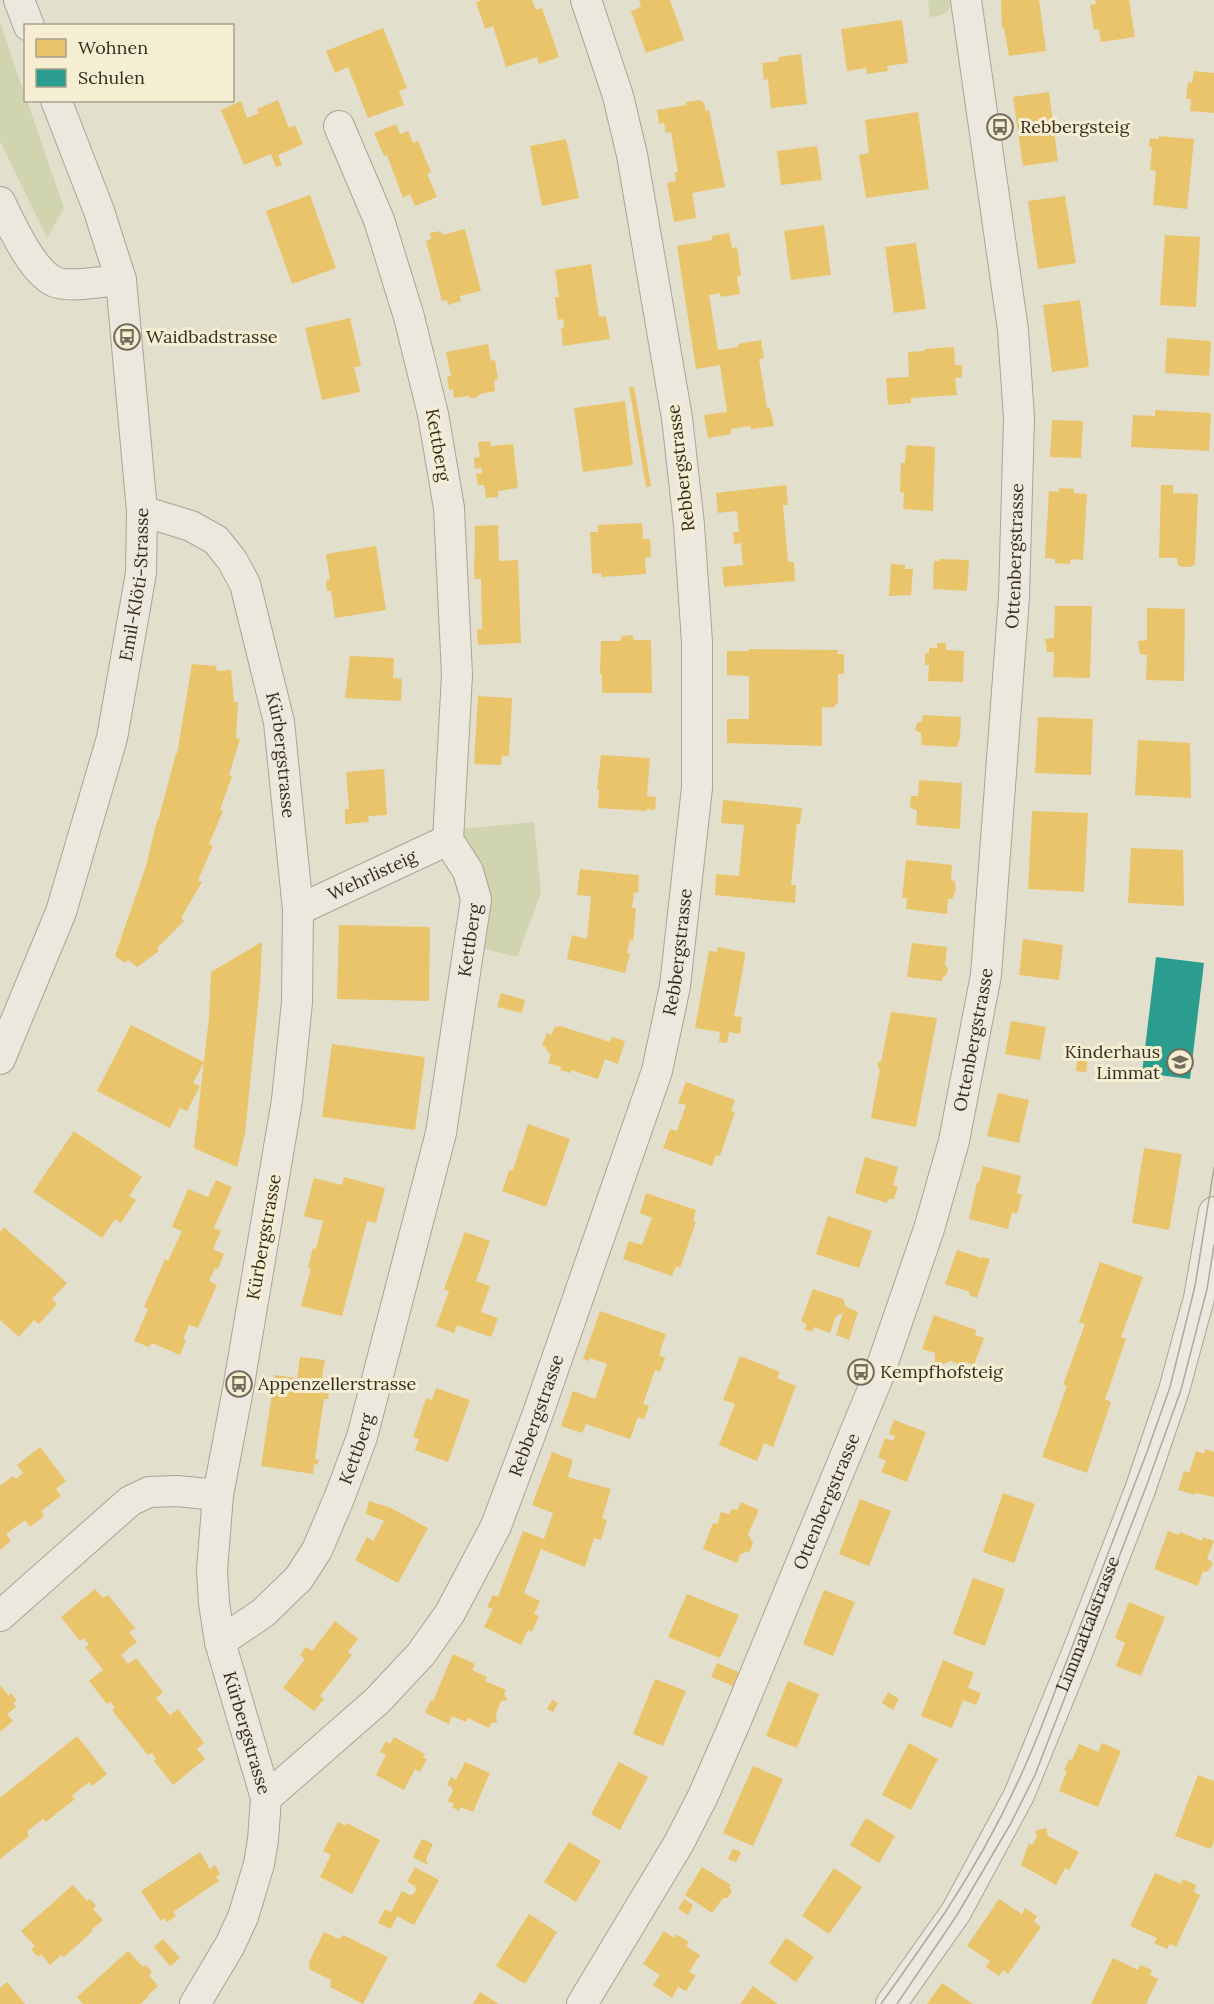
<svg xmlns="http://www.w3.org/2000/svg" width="1214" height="2004" font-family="Lora,serif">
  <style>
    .green { fill: #d0d4af }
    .homes { fill: #e9c46a }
    .schools { fill: #2a9d8f }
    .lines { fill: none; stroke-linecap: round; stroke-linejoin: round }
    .minor-casing { stroke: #a8a496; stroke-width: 32 }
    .minor { stroke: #ece8de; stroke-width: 30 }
    .tram { stroke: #aba89e; stroke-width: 1.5 }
    .labels { text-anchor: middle; stroke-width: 6; stroke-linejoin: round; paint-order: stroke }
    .poi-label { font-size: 18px; fill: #372d1e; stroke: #f5eed3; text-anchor: start }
    .street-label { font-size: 18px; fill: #372d1e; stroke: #f5eed3 }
  </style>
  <rect width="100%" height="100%" fill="#e3dfcd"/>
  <path class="green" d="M928 0H951C950 14 943 15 930 17Z
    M0 23 64 208 47 238 0 141Z
    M534 822 541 893 517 957 478 947 476 857 461 829Z"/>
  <path class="homes" d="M483 0H532L536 10 542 8 559 57 539 64 537 57 506 67 493 26 485 29 476 2Z
    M639 0H670L684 40 646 53 631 11 641 7Z
    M1001 0H1039L1046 51 1009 56 1004 28H1002Z
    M1095 0H1129L1135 37 1101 42 1099 29 1094 30 1090 5 1096 4Z
    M902 20 908 63 887 66 888 71 867 74 866 68 847 71 841 29Z
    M383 28 407 88 399 91 404 105 368 118 348 67 335 73 326 51Z
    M801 54 807 104 771 108 768 79 764 80 762 63 779 61 778 57Z
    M1194 71 1214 73V113L1190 111 1191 99H1186L1188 82 1192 83Z
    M1049 92 1058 161 1023 166 1013 97Z
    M278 100 289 128 295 125 303 144 278 155 282 165 276 167 271 154 244 165 221 110 241 101 247 118 259 113 257 109Z
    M700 100 704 103 706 111 709 110 725 187 692 193 696 218 674 222 667 183 676 181 675 172H678L671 132 666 133 664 123 659 124 657 110 686 105V102Z
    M918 112 929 189 866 198 859 155 869 153 865 120Z
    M396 124 400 134 408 131 413 143 418 141 431 172 427 174 437 197 415 206 410 194 403 198 387 155 384 156 374 133Z
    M1159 136 1194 139 1187 209 1153 205 1156 171 1150 170 1152 147H1149L1150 138 1159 139Z
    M566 139 579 198 542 206 530 146Z
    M817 146 822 180 781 185 777 151Z
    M310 195 336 268 292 284 266 211Z
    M1065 196 1076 263 1038 269 1028 201Z
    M824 225 831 275 791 280 784 231Z
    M465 229 481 291 460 296 461 301 448 305 447 300 442 301 426 241 431 239 430 233 441 231 442 235Z
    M729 233 732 248 737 247 741 276H737L740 294 721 297 720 293 709 295 718 350 738 347V344L761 340 764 358 759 359 767 408H770L774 426 751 429 750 426 731 429V434L708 438 704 415 727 412 720 365 696 369 677 246 712 240V236Z
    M1165 235 1200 237 1196 307 1160 305Z
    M916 243 926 309 894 313 885 247Z
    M591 264 599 317 606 316 610 339 563 346 561 328H564L563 319 558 320 555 297H559L555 270Z
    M1080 300 1089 367 1052 372 1043 305Z
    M350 318 361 366 354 367 360 392 322 400 305 328Z
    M1167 338 1211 341 1209 376 1165 373Z
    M488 344 491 361 495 360 498 379 494 380 495 391 480 394 476 398H471L468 396 454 398 453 389 449 390 447 377 451 376 446 352Z
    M954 347 955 365H962V377L955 378 957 395 911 398V403L888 405 886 378 909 377 908 352 925 351V349Z
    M629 387H634L651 486 646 487Z
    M625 401 633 465 583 472 574 408Z
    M1155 410 1211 413 1209 451 1131 447 1133 415 1155 416Z
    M1052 420 1083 421 1081 458 1050 457Z
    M490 441 491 446 513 444 518 488 498 491V497L486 498 484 485H478L476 474 482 473V468L475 469 474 458 480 457 478 442Z
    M906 445 935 447 933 511 903 509 904 493 900 492 901 463H905Z
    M786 485 788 505H783L788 562H794L795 581 724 587 722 567 743 565 741 543 734 544 733 532H739L737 511 718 513 716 493Z
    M1161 485H1173V493L1198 494 1195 564 1190 567H1182L1178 565 1177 558H1159Z
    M1059 488 1074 489V493L1087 494 1083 560 1071 559 1070 564 1055 563V559L1045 558 1049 491 1059 492Z
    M642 523 643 539H650L651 557 645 558 646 574 602 577 601 573 592 574 590 532H598V525Z
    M498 525 499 561 518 560 521 643 478 645 477 629H482L481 579H474L475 526Z
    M376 546 386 610 335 618 331 591H327L326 581 330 580 326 554Z
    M939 559 969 560 967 591 933 589 934 561H939Z
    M891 564 905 565V569H913L911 595 889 596Z
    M1055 606H1092L1090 678 1053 677 1054 652H1047L1045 639 1054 638Z
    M1147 608 1185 609 1184 681 1146 680 1147 655 1140 654 1138 641 1147 640Z
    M632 635 634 640H651L652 693H602V674H600L601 641H620L622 636Z
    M937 643H946V650L964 651 963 682 928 681 929 665H925V653H929V648H937Z
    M749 649 838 650 837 654H844V674H838V702L833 708 822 707V746L727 743V719H749V676L727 675V651H749Z
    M350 656 394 658 393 678 402 679 401 701 345 698Z
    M192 664 216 666 217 671 231 670 234 702H238L236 738 240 739 229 775 232 776 220 810 223 811 209 844 213 846 198 880 202 882 181 918 184 921 157 948 159 951 137 967 128 960 125 963 115 956 146 866 157 821H158L176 754H177Z
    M478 696 512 698 509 756H502L501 765 474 764Z
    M923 715 961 717 960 738 957 747 922 745 921 733 915 730 917 723 922 721Z
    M1038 717 1093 719 1091 775 1035 773Z
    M1138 740 1190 743 1191 798 1135 795Z
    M601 755 650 758 647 796 656 797 655 810 646 809V811L598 808 599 789H597Z
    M384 769 387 815 368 816 369 822 345 824V809H349L346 772Z
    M919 780 962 783 960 829 916 825 917 810 910 808 911 796H918Z
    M723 800 802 808 800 824 797 823 791 885H796L795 903 715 895 716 874 739 876 744 825 721 823Z
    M1032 811 1088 813 1084 892 1028 889Z
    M1131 848 1183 850 1184 906 1128 903Z
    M906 860 952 865 951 880 955 881 956 890 952 899H948L947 914 906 909 907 898H902Z
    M580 869 639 875 638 893 634 892 632 908H636L633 941 630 940 627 953 630 954 625 973 567 959 572 935 587 939 591 896 577 895Z
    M339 925 430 927 429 1001 337 999Z
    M1023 939 1063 945 1059 980 1019 975Z
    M262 942 260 985 245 1133 237 1167 194 1148 209 1017 211 972Z
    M912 943 947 947 945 965 948 968 947 974 943 977 942 981 907 977Z
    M718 947 744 952 745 957 734 1016 742 1017 740 1034 729 1032 727 1043 719 1042 720 1032 695 1028 709 951 717 952Z
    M501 993 525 1000 522 1013 497 1007Z
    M891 1012 937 1018 916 1127 871 1118 880 1069 878 1068V1064L879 1061 881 1062Z
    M1011 1021 1046 1027 1040 1060 1005 1054Z
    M131 1025 204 1062 193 1083 200 1086 187 1111 180 1108 170 1128 97 1091Z
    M560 1026 610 1042 612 1037 625 1041 618 1064 605 1059 598 1079 571 1070V1073L560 1070 561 1067 548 1063 551 1054 547 1051 546 1047 542 1046 547 1033 551 1035 555 1027Z
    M332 1044 425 1057 415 1130 322 1117Z
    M1078 1055 1088 1057 1086 1072 1076 1071Z
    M686 1082 735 1100 731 1111 735 1112 720 1156 716 1155 712 1166 663 1148 670 1129 677 1131 686 1105 678 1103Z
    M998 1093 1029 1100 1019 1143 987 1136Z
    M528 1124 570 1139 546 1207 502 1191 509 1171 513 1170Z
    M74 1131 142 1177 129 1196 136 1200 121 1223 115 1219 102 1238 33 1192Z
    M1144 1148 1182 1154 1169 1230 1132 1223Z
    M865 1157 898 1167 893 1185 898 1187 894 1199H888L887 1203 855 1193Z
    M983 1166 1021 1176 1017 1193 1022 1195 1017 1214 1012 1212 1008 1229 969 1219 977 1182 979 1183Z
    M344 1177 385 1188 376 1223 367 1221 342 1316 301 1306 311 1268 308 1267 313 1248 316 1249 323 1221 304 1216 314 1178 342 1185Z
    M216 1180 232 1187 214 1228 221 1231 213 1249 224 1254 218 1269 215 1268 209 1281 217 1285 198 1328 189 1325 183 1339 186 1340 180 1355 152 1343 149 1347 134 1341 148 1309 144 1307 165 1259 168 1261 182 1231 172 1227 188 1189 208 1197Z
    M646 1193 696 1210 693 1221 696 1222 680 1268 676 1266 672 1276 623 1259 629 1241 642 1245 652 1218 640 1213Z
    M828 1216 872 1231 859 1268 816 1254Z
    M4 1227 67 1283 52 1299 57 1304 39 1324 34 1320 19 1337 0 1320V1232Z
    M465 1232 490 1241 476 1281 490 1286 481 1312 498 1318 491 1337 457 1325 454 1333 436 1326 449 1291 444 1289Z
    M957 1250 981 1258 982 1257 990 1259 977 1298 969 1295 970 1292 945 1284Z
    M1100 1262 1143 1277 1121 1337 1126 1339 1105 1399 1111 1402 1087 1473 1042 1457 1067 1386 1063 1385 1085 1324 1079 1322Z
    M813 1289 843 1299 846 1307 858 1312 849 1340 836 1335 843 1313 836 1316 830 1333 814 1327 812 1332 804 1329 807 1325 801 1321Z
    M600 1311 666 1334 659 1355 665 1358 660 1372 655 1370 643 1404 649 1406 644 1419 638 1417 630 1439 586 1424 582 1433 561 1426 573 1391 595 1399 607 1364 590 1358 589 1361 583 1359Z
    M934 1315 976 1330 975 1335 984 1338 974 1365 965 1362 963 1366 950 1361 944 1364 935 1362V1353L922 1349Z
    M740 1356 780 1372 777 1378 796 1386 773 1447 764 1443 757 1461 719 1445 735 1404 723 1400Z
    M300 1357 325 1360 321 1383 327 1384 326 1393 329 1394 328 1399H324L315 1459 319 1460 317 1465 314 1464 313 1474 261 1466 275 1375 297 1378Z
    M436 1388 470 1400 448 1462 415 1450 419 1439 413 1437 420 1417 426 1398 432 1400Z
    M894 1420 926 1432 907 1482 881 1472 886 1461 878 1457 885 1438 893 1441 895 1436 889 1434Z
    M40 1447 66 1481 56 1489 61 1496 41 1511 44 1516 30 1527 25 1520 6 1534 11 1541 0 1550V1486L13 1476 16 1479 23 1473 17 1465Z
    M1205 1449 1214 1452V1497L1195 1493V1495L1178 1490 1184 1471 1189 1473 1196 1451 1204 1454Z
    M552 1452 573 1460 568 1477 611 1489 602 1518 607 1520 601 1540 594 1538 585 1567 541 1549 524 1593 540 1601 534 1614 539 1616 532 1632 528 1630 521 1645 484 1627 493 1609 487 1607 493 1595 498 1597 523 1531 544 1539 553 1513 532 1505Z
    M1003 1493 1035 1504 1014 1563 983 1552Z
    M860 1499 891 1511 869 1566 839 1554Z
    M369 1501 391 1508 428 1528 398 1583 355 1560 367 1537 373 1541 384 1521 366 1514Z
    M741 1502 759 1510 748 1534 753 1543 750 1551 740 1554 737 1563 703 1549 713 1523 717 1524 721 1512 729 1514 732 1509 737 1510Z
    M1168 1531 1179 1535 1180 1532 1202 1541 1203 1537 1214 1541 1207 1559 1211 1561 1213 1564 1207 1572 1203 1571 1198 1586 1154 1569Z
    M973 1578 1005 1589 985 1646 953 1634Z
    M95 1589 103 1598 108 1595 135 1628 129 1632 137 1642 121 1655 128 1664 136 1658 163 1692 156 1698 170 1715 178 1709 204 1743 197 1749 205 1759 173 1785 154 1761 156 1759 152 1753 148 1755 112 1710 115 1708 111 1702 107 1704 89 1681 103 1670 85 1647 89 1645 84 1638 80 1641 61 1617Z
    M824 1590 855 1602 833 1656 803 1644Z
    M687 1594 739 1615 720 1658 668 1637Z
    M1129 1602 1165 1617 1141 1676 1116 1666 1125 1643 1115 1638Z
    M335 1621 358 1639 348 1652 352 1655 320 1696 324 1699 314 1711 283 1688 305 1659 300 1655 306 1647 312 1651Z
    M453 1654 475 1664 472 1670 487 1677 485 1681 506 1690 504 1694 507 1700 501 1701 496 1714 497 1722 491 1723 489 1728 468 1718 466 1722 452 1716 449 1724 425 1713 431 1700 433 1701Z
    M943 1660 974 1673 968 1688 981 1693 976 1705 963 1700 952 1728 921 1716Z
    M717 1663 739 1672 733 1686 711 1677Z
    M655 1679 686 1691 663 1746 633 1734Z
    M788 1681 819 1694 797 1748 766 1736Z
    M0 1685 9 1696 11 1693 17 1701 13 1703 16 1707 7 1714 13 1721 0 1732Z
    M888 1692 899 1699 893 1710 882 1703Z
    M552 1700 558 1703 553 1712 547 1709Z
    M77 1736 107 1774 92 1786 89 1782 80 1789 72 1796 75 1799 46 1822 43 1819 35 1825 27 1832 29 1836 0 1859V1798Z
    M394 1737 425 1754 423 1757 427 1759 420 1772 415 1769 404 1790 376 1775 386 1755 380 1752 386 1741 390 1744Z
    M909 1743 938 1759 911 1810 882 1795Z
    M1102 1743 1121 1751 1098 1807 1059 1791 1067 1771 1064 1770 1069 1759 1072 1760 1079 1744 1098 1752Z
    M465 1762 490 1773 473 1812 460 1807 459 1811 452 1807 454 1804 448 1801 453 1790 451 1789 452 1787 447 1785 451 1777 456 1780Z
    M619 1762 648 1777 620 1830 591 1814Z
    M753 1766 783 1779 753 1846 723 1833Z
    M1198 1775 1214 1781V1841L1211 1849 1175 1836Z
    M866 1818 895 1836 879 1863 850 1845Z
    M338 1822 346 1826 347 1823 380 1840 352 1894 320 1877 331 1855 323 1851Z
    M1046 1828 1048 1836 1079 1852 1069 1870 1065 1868 1056 1885 1021 1865 1029 1843 1032 1845 1037 1837 1035 1831Z
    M422 1839 433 1844 426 1859 428 1865 413 1857Z
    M569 1842 601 1861 576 1902 544 1882Z
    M733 1849 741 1852 736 1862 728 1859Z
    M200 1852 210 1869 215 1865 220 1874 216 1877 219 1881 173 1912 176 1916 167 1922 164 1918 161 1921 141 1891Z
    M415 1867 439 1880 414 1925 397 1916 391 1929 378 1923 385 1909 391 1912 402 1891 410 1895 414 1894 416 1890 415 1886 407 1882Z
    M702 1867 731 1885 729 1887 732 1891 728 1898H723L712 1913 685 1895Z
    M834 1868 862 1887 829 1934 802 1916Z
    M1155 1873 1181 1884 1183 1879 1196 1885 1194 1892 1200 1895 1176 1947 1170 1944 1167 1949 1154 1943 1157 1938 1130 1926Z
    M73 1885 87 1901 90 1899 96 1906 93 1909 103 1920 91 1930 93 1931 64 1957 61 1955 50 1965 41 1954 38 1957 31 1949 35 1946 21 1931Z
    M684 1899 693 1905 688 1915 678 1909Z
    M999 1899 1022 1914 1025 1908 1037 1916 1034 1922 1041 1927 1008 1974 1003 1970 999 1976 986 1967 990 1961 967 1946Z
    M529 1914 557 1932 525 1984 496 1966Z
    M664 1931 674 1938 676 1934 689 1942 686 1946 700 1955 689 1972 696 1975 686 1991 678 1987 672 1998 653 1985 660 1975 643 1964Z
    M324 1932 339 1939 343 1935 388 1957 363 2004 330 1987 331 1980 309 1969 310 1960Z
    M786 1938 814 1957 796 1982 769 1963Z
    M163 1939 180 1958 170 1966 154 1947Z
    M128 1951 143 1967 146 1965 152 1972 149 1975 158 1986 147 1996 148 1997 140 2004H83L77 1997Z
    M1113 1958 1138 1970 1140 1965 1152 1970 1150 1975 1158 1979 1146 2004H1091Z
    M7 1982 25 2004H0V1988Z
    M942 1983 973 2004H927Z
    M753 1986 778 2004H740Z
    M480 1992 499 2004H473Z"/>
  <path class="schools" d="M1156 957 1204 963 1190 1079 1142 1073Z"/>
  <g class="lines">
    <g class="minor-casing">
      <g id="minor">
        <path d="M19 0 29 26"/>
        <path d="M0 202C11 224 32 272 55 282 70 288 105 281 121 280"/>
        <path id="s1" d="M142 511 191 526 216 540 232 560 245 584 279 722 298 910 297 1002 287 1100 239 1384 218 1495 212 1570 214 1603 220 1642 266 1798 263 1840 259 1864 243 1917 230 1945 195 2004"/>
        <path id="s2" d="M298 910 448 840"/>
        <path id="s3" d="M0 1059 61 912 112 738 141 573 142 511 121 280 99 211 56 100"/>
        <path d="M0 1616 130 1501 149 1492 177 1491 218 1495"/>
        <path id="s4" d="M220 1642 263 1613 299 1578 317 1550 340 1496 362 1437 441 1133 476 899 468 871 448 840 457 675 449 508 433 414 409 317 379 220 339 126"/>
        <path id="s5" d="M266 1798 377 1701 421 1654 450 1613 496 1526 537 1416 657 1071 675 986 697 788V642L689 525 677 418 632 155 618 96 586 0"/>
        <path id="s6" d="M582 2004 679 1843 703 1796 735 1723 878 1377 929 1229 954 1141 986 975 1014 597 1019 418 1013 330 966 0"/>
        <path id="s7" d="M891 2004 956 1912 1019 1795 1077 1653 1140 1490 1174 1390 1199 1298 1214 1212"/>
      </g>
    </g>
    <use href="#minor" class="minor"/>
    <path class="tram" d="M881 2004C903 1973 925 1942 946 1911 982 1856 1015 1793 1039 1733L1147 1452 1170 1387 1195 1286 1214 1168
      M897 2004 957 1915 1011 1823 1035 1775 1146 1487 1181 1390 1207 1289 1214 1245"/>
  </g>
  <defs>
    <g id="bus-ring" transform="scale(1.35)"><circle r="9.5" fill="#f5eed3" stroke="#736b5b" stroke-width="1.5"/><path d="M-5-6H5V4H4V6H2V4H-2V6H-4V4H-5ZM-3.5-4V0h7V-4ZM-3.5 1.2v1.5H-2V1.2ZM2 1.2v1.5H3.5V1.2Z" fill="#736b5b"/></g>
    <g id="school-ring" transform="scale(1.35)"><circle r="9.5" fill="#f5eed3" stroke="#736b5b" stroke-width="1.5"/><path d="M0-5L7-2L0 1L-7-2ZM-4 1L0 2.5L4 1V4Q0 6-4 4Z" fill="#736b5b"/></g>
  </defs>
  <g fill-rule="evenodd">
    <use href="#bus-ring" x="1000" y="127"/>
    <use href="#bus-ring" x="127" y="337"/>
    <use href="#school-ring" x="1180" y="1062"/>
    <use href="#bus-ring" x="861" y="1372"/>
    <use href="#bus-ring" x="239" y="1384"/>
  </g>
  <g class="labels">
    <g class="poi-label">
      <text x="1020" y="133">Rebbergsteig</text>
      <text x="146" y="343">Waidbadstrasse</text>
      <text x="1160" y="1058" text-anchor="end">Kinderhaus<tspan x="1160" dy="21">Limmat</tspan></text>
      <text x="880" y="1378">Kempfhofsteig</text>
      <text x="258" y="1390">Appenzellerstrasse</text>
    </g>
    <g class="street-label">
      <text transform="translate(438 445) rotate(80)" y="6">Kettberg</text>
      <text transform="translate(681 468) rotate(-97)" y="6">Rebbergstrasse</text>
      <text dy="6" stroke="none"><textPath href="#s6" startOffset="1532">Ottenbergstrasse</textPath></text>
      <text dy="6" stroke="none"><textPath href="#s3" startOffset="496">Emil-Klöti-Strasse</textPath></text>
      <text dy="6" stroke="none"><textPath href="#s1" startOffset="308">Kürbergstrasse</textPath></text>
      <text dy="6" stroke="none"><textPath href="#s2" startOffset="82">Wehrlisteig</textPath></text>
      <text dy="6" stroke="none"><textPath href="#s4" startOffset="766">Kettberg</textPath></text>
      <text dy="6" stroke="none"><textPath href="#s5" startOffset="964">Rebbergstrasse</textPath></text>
      <text dy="6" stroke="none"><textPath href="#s6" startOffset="1046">Ottenbergstrasse</textPath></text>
      <text transform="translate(264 1237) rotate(-80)" y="6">Kürbergstrasse</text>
      <text dy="6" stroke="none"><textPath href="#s5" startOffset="478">Rebbergstrasse</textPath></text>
      <text dy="6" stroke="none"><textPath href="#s4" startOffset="244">Kettberg</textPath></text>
      <text dy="6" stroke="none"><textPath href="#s6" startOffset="560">Ottenbergstrasse</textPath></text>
      <text dy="6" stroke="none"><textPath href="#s7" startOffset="430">Limmattalstrasse</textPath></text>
      <text dy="6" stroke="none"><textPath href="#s1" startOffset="1298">Kürbergstrasse</textPath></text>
    </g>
  </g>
  <rect x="24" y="24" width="210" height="78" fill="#f5eed3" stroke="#a9a18b" stroke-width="1.5"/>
  <rect x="36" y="39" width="30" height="18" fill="#e9c46a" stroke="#a9a18b" stroke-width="1.5"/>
  <text x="78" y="54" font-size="18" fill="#372d1e">Wohnen</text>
  <rect x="36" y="69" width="30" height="18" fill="#2a9d8f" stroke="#a9a18b" stroke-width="1.5"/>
  <text x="78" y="84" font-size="18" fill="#372d1e">Schulen</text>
</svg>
